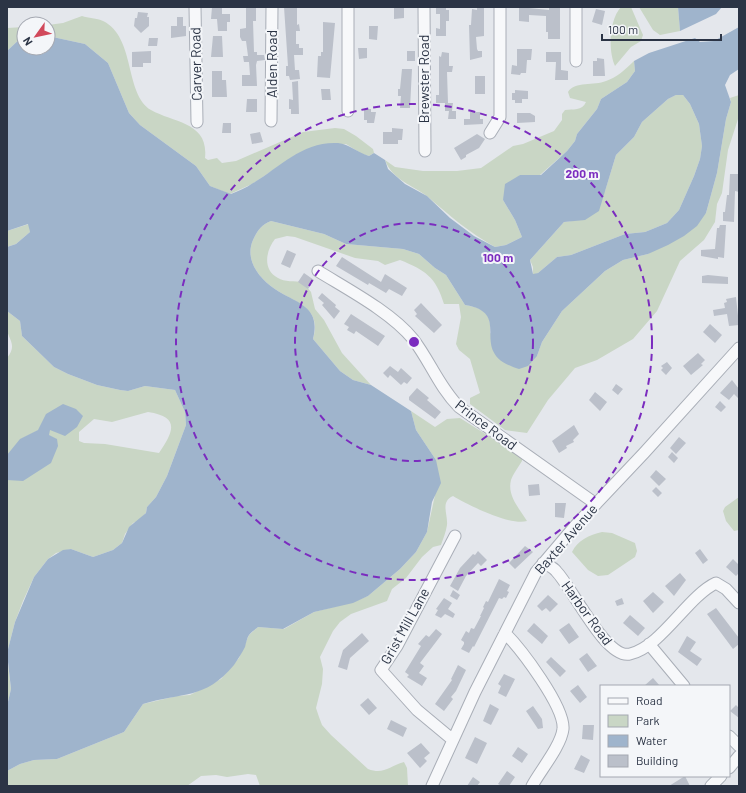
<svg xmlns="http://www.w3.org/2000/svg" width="746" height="793" font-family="Barlow,sans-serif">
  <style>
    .green { fill: #c9d6c5; fill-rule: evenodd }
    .water { fill: #9fb4cc; fill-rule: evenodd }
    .building { fill: #bbc0ca }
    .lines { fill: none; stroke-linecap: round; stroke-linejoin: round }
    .minor-casing { stroke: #a9aeb7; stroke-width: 13 }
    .minor { stroke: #f7f8fa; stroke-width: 11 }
    .ring { fill: none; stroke: #7b2cbf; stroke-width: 2; stroke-dasharray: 7 5 }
    .labels { text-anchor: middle; stroke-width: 4; stroke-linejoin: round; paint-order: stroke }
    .street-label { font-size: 14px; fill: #2b3445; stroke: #f4f6f9 }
    .centre { fill: #7b2cbf; stroke: #f4f6f9; stroke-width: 2 }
    .ring-label { font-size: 12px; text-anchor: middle; font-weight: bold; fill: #7b2cbf; stroke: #f4f6f9; stroke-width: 4; stroke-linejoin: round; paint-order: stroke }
  </style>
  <rect width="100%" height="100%" fill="#e4e7ec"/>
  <path class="green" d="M621 7H631L643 35 641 41 631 47 615 66C608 51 609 20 621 7Z
    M639 7H678L680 31 660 35 653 30Z
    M82 16C88 18 97 18 103 21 136 37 124 94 151 110 174 123 209 122 205 158L208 160 217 158 222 163 236 161 303 132 335 128 344 129 356 136 373 149 374 153 369 156 362 154 346 144 297 154 252 184 230 194 210 186 196 166 140 125 129 113 108 63 85 44 48 36V25L63 23Z
    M24 27V35L7 51V28Z
    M634 61 635 71 627 82 601 99 597 109 577 134 575 141 567 151 540 175H520L503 200 515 220 522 237 506 245 495 247C470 233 450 216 428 197 413 185 392 180 385 160L395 167 423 171H457L481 168 513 146 523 144 554 131 562 120V114L565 110C573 109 582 111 586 102L570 98 568 92C575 81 594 86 606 81 616 78 626 69 634 61Z
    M676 95H683L690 104 699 124 702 146 700 159 694 176 679 210 667 223 645 232 625 234 571 255 557 257 538 273 533 275V267L530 260 564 222 572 221 605 191 616 155 634 137 642 122 668 99Z
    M739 95V116L728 150 722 193 717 204 715 222 704 240 680 261 657 311 633 339 597 360 575 368 548 400 527 433 505 430 470 404V398L480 393 470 359 459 350 456 344 461 317 459 304H444C436 277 425 270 400 260L385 265 378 261 355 258 295 237 287 236 275 239C266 250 262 270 278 278 284 282 295 281 303 282L311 292 315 309 324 320 342 353 371 385 353 380 340 371 313 339C321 312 303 305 283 294 264 284 243 263 253 240 257 231 262 224 271 221L324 234 346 244 403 249 419 254 435 268 446 275 465 305C484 308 492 314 490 333L537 356 542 342 562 311 605 271 623 260 648 254 706 213 717 173 726 119 731 102 730 98Z
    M29 224 30 232 16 244 7 247V231Z
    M7 311 20 321 22 336 54 367 68 374 97 385 120 390 128 391 145 386 175 390 185 412 186 425 167 476 156 497 147 507 146 513 138 521 133 523 125 534 122 543 113 550 93 557 71 549 56 553 48 559 34 577 23 601 15 622 7 653V358C16 347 11 342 7 331 5 326 7 317 7 311ZM148 412C181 417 173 432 159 453L105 444 84 443 79 441V432L94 419 112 422Z
    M411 411 435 427 447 419 460 418 522 457V461C519 466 513 474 511 480 507 496 519 508 527 521 510 526 468 505 453 496 440 502 448 514 447 525 446 532 443 539 441 545L433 547 422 557 406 578 392 589 387 601 351 614 340 622 333 631 320 657 323 669 322 684 316 708 319 717 322 725 331 735 368 769C384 775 389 766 404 762L407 768 408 786H260L256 775 248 774 227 777 216 775 201 776 187 786H7V771L20 764 34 760 57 759 124 732 143 704 177 696 190 695 221 679 239 658 249 635 258 627 284 629 314 612 353 602 368 596 400 569 416 552 427 532 435 495 436 460 416 430Z
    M739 497V530L734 531 726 521 723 511 725 507Z
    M602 532 612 533 635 543 637 551 635 557 608 575 598 576 588 570 572 552C578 540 589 535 602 532Z
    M7 657 11 689 7 706Z"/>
  <path class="water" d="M678 7H722L716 14 680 31Z
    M739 27V69L730 75 725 85 731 102 726 119 717 173 706 213 697 226 684 236 668 245 648 254 623 260 605 271 562 311 542 342 537 356 528 366 519 369C464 353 516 313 465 305L446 275 435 268 419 254 403 249 346 244 324 234 271 221C262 224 257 231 253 240 243 263 264 284 283 294 304 305 320 311 313 339L340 371 353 380 371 385 411 411 416 430 436 460 441 483 432 502 427 532 416 552 400 569 368 596 353 603 314 612 283 629 258 627C256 629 251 632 249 635 247 638 246 643 245 647 242 653 238 659 234 665 205 700 182 692 143 704L124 732 57 759 34 760 20 764 7 771V706L11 689 7 653 15 622 34 577 48 559 63 550 71 549 93 557 113 550 122 543 129 527 146 513 147 507 156 497 167 476 186 425 185 412 175 390 145 386 128 391 120 390 97 385 68 374 54 367 22 336 20 321 7 311V247L16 244 30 232 28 224 7 231V51L24 35V48H48V36L85 44 108 63 129 113 140 125 196 166 210 186 231 194C238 191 246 188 253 183 280 167 303 141 338 143 349 144 358 153 369 156L374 153 385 160 388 169 405 184 427 196 450 218 474 236 495 247 506 245 522 237 515 220 503 200 505 184 520 175H541L567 151 575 141 577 134 597 109 601 99 627 82 635 71 634 61 649 53 695 38 700 42 714 41ZM676 95H683L690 104 699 124 702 146 700 159 694 176 679 210 667 223 645 232 625 234 571 255 557 257 538 273 533 274 530 260 564 222 585 220 599 211 616 155 634 137 642 122 668 99Z
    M63 404 76 409 83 416 77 427 65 436 50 430 49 435 57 439 58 446 51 463 23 481 7 480V455L20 439 38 430 46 414Z"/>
  <path class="building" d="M212 7H222V14H230V22H227V31H218L217 19H211Z
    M284 7H297V25L299 24 300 31H296V44H299V48H303V55H294L295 70H299L300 79 290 80 289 76H286V66H288Z
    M394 7H404V18L394 19Z
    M436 7H446V10H449V21H446V36H436V28L440 29V14H436Z
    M477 7H484V36L476 37 477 49 478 51H482V57L470 60 469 25H471L472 9 477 10Z
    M519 7 549 10V7H560V39H548V32H546V16L529 15V22L519 21Z
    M246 8H256V21H253L254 52H257V55H264L265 60 257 61 256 65 257 86H242V75H250L249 62H244L243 56H248L246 41H242L240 37V29L246 28Z
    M596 9 605 11 602 25 592 22Z
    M138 12 148 13 147 17H149V26L141 33 134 26 135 18H137Z
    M177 17H183V26H186V36L171 38V26H177Z
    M323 22 335 23 330 78 317 77 318 56H321V52H323Z
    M369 26H378L377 40 369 39Z
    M213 36H222L223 57H211Z
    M149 38H158L157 46H148Z
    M358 48H367V58L359 59Z
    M517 49H532L531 60H527L526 73H521L520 75 511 74 512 65 517 66Z
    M151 51V63H143V67H132V52Z
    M407 51H415V61H407Z
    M442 52 449 53V66H453L452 72H447L448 103H436V95H439V56L441 57Z
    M546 52H561V70L568 71V80H555L556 62H546Z
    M597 58 604 59 605 76H593V61H597Z
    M402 69H412L410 108H400L401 96H398V89H400Z
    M212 71H222V80H226L227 97H212Z
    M475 76H485V94H475Z
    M298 81 299 114H291V109H289V99L293 100 292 82Z
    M321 89H330L331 100H322Z
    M515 90 528 91V99H522V103H515V100H512V93H515Z
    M247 99H257V112H246Z
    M445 103H453L452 111H445Z
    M364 109H371V112H376L374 123H367V120H364Z
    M449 111H456V119H448Z
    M470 112H480V119H483V124L464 125V119H470Z
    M517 113H530L535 116V122L517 123Z
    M223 123H231V133H222Z
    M392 128 403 129 402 140H398V144H383V132H392Z
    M260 132 263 142 252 144 250 134Z
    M477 134 485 139 479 148 466 155V157L461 160 454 148Z
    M730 174H739V192L735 191 734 222 723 221V212H725L727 195H729Z
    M720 225H726L724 258 718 257V259L701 256V250L715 249 717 228H719Z
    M287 250 296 254 290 268 281 264Z
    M342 257 381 282 385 274 407 288 402 296 389 289 386 293 369 283 368 285 336 266Z
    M304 273 314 280 308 289 298 282Z
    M708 275 728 277V284L702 283V276Z
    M322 293 336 305 335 307 340 311 334 319 322 305 324 303 318 298Z
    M736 297 739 325 729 326 727 314 714 316 713 310 725 308 724 303 727 302 726 299Z
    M421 303 442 325 434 333 415 316 417 314 414 310Z
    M351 314 385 336 378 346 356 331 354 334 347 330 349 327 344 324Z
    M710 324 722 335 715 343 703 332Z
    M698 353 705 360 701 364 703 365 691 375 683 366Z
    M667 362 672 368 666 375 661 370 663 368 661 366Z
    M390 366 398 372 401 368 412 378 407 384 404 382 401 385 390 375 388 378 383 373Z
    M732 380 739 389V399L734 394 729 400 720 393Z
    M616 384 623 389 618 395 612 390Z
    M417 388 429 398 427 400 441 412 435 419 409 400V397Z
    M595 392 607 402 600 411 589 400Z
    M720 401 726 407 721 412 715 407Z
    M574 425 579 434 573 440 574 442 566 446 567 448 559 453 552 441Z
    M679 437 686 443 676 454 670 448Z
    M672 452 678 458 674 463 668 457Z
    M656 470 666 479 659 486 650 477Z
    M539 484 540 495 529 496 528 485Z
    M656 487 662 493 658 497 652 491Z
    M555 503H566L564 518 555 517Z
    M525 546 533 552 515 569 509 563Z
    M700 549 708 560 703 564 695 553Z
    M478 551 487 560 481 566 478 563 466 576 458 591 450 586 460 568 473 554 475 555Z
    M733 559 739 565V573L736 576 726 567Z
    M680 573 686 580 674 596 665 586Z
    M499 579 510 585 507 591 509 592 506 598 504 597 502 599 499 598 474 647 473 646 469 653 461 649 464 644V642L461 640 466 631 469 633 471 628 474 629 481 616H480L484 608 483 607 486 601 488 602Z
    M453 590 460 595 457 600 450 596Z
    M653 592 664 602 653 613 643 601Z
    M548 595 558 604 550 612 546 608 542 611 537 606Z
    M444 598 452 603 448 609 455 614 453 618 445 614 441 618 435 615 438 610 436 609Z
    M622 598 624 604 617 606 615 601Z
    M716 608 739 638V644L733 649 707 614Z
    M630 615 645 628 638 636 623 623Z
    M534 623 548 636 542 644 527 631Z
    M569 623 579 637 569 644 559 630Z
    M436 629 442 634 420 663 424 666 419 673 427 678 422 686 407 677 409 675 405 672 421 646 418 644 426 635 429 637Z
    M362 633 369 641 350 658 347 670 338 667 343 650Z
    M687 636 696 642 690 651 702 659 697 666 678 652Z
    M587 653 597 666 588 672 579 659Z
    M551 657 566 671 560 677 546 662Z
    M458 665 466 670 456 691 451 697 453 699 444 711 435 704 452 680 451 679Z
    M504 674 515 679 506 697 498 693 501 686 498 684Z
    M653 678 660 686H644Z
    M578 685 587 697 580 703 570 691Z
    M368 698 377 708 369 715 360 705Z
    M490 704 499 709 491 725 483 721Z
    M736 705 739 708V718L730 711Z
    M533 706 542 719 543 728 538 729 526 711Z
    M391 720 407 728 403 737 387 729Z
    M583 725H594L593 740 582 739Z
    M475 737 487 743 477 764 465 758Z
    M421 743 430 753 424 758 427 761 420 768 407 753Z
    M518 747 528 754 522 763 512 756Z
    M581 755 590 760 584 773 574 769Z
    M507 771 515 777 509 786H502L498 784Z
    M685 776 690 786H669Z
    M473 777 480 782 477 786H467Z"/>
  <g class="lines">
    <g class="minor-casing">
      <path id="minor" d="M195 7 197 122
        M348 7V111
        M424 7 425 151
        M576 61V7
        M271 121 272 7
        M490 133 500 117V7
        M318 271C347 289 391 312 413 339 430 361 439 387 459 407L596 504
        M543 563C547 565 553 567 556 571 572 587 606 660 630 654 661 647 688 596 716 583L726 589 739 603
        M505 633C521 649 565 707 563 729 561 746 540 771 532 786
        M649 644 684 686
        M729 736 739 746
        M453 740 417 710 381 670 397 646 455 536
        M729 768 739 756
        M432 786 475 692 536 572 575 526 644 453 739 348
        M711 786 721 776"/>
    </g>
    <use href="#minor" class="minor"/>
  </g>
  <g class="ring">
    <circle cx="414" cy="342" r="119"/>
    <circle cx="414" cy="342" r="238"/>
  </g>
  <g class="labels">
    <g class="street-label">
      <text transform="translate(196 64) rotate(-91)" y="5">Carver Road</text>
      <text transform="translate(272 64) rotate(-90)" y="5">Alden Road</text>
      <text transform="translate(424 79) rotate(-90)" y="5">Brewster Road</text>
      <text transform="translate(486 425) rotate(37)" y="5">Prince Road</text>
      <text transform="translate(566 539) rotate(-49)" y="5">Baxter Avenue</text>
      <text transform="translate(587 613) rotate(54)" y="5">Harbor Road</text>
      <text transform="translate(405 626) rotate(-61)" y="5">Grist Mill Lane</text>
    </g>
  </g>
  <circle cx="414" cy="342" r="6" class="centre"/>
  <g class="ring-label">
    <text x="582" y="178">200 m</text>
    <text x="498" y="262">100 m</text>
  </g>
  <rect width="746" height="793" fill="none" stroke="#2b3445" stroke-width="16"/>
  <rect x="600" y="685" width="130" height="92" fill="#f4f6f9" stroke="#a4a8b1"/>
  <rect x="608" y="698" width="20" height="6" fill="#f7f8fa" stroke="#a4a8b1"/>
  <text x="636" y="705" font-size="12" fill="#2b3445">Road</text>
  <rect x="608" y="715" width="20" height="12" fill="#c9d6c5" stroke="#a4a8b1"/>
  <text x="636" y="725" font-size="12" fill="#2b3445">Park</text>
  <rect x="608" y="735" width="20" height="12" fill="#9fb4cc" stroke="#a4a8b1"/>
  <text x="636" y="745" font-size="12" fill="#2b3445">Water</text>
  <rect x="608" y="755" width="20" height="12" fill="#bbc0ca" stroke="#a4a8b1"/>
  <text x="636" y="765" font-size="12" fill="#2b3445">Building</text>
  <g transform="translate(36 36) rotate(237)"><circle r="19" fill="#f4f6f9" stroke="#a4a8b1"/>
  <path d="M0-3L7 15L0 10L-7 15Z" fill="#d1495b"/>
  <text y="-6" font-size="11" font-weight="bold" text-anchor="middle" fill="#2b3445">N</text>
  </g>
  <path d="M602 34v6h119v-6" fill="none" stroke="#2b3445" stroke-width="2"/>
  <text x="608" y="34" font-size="12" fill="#2b3445" stroke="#f4f6f9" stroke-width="3" paint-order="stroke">100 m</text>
</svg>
